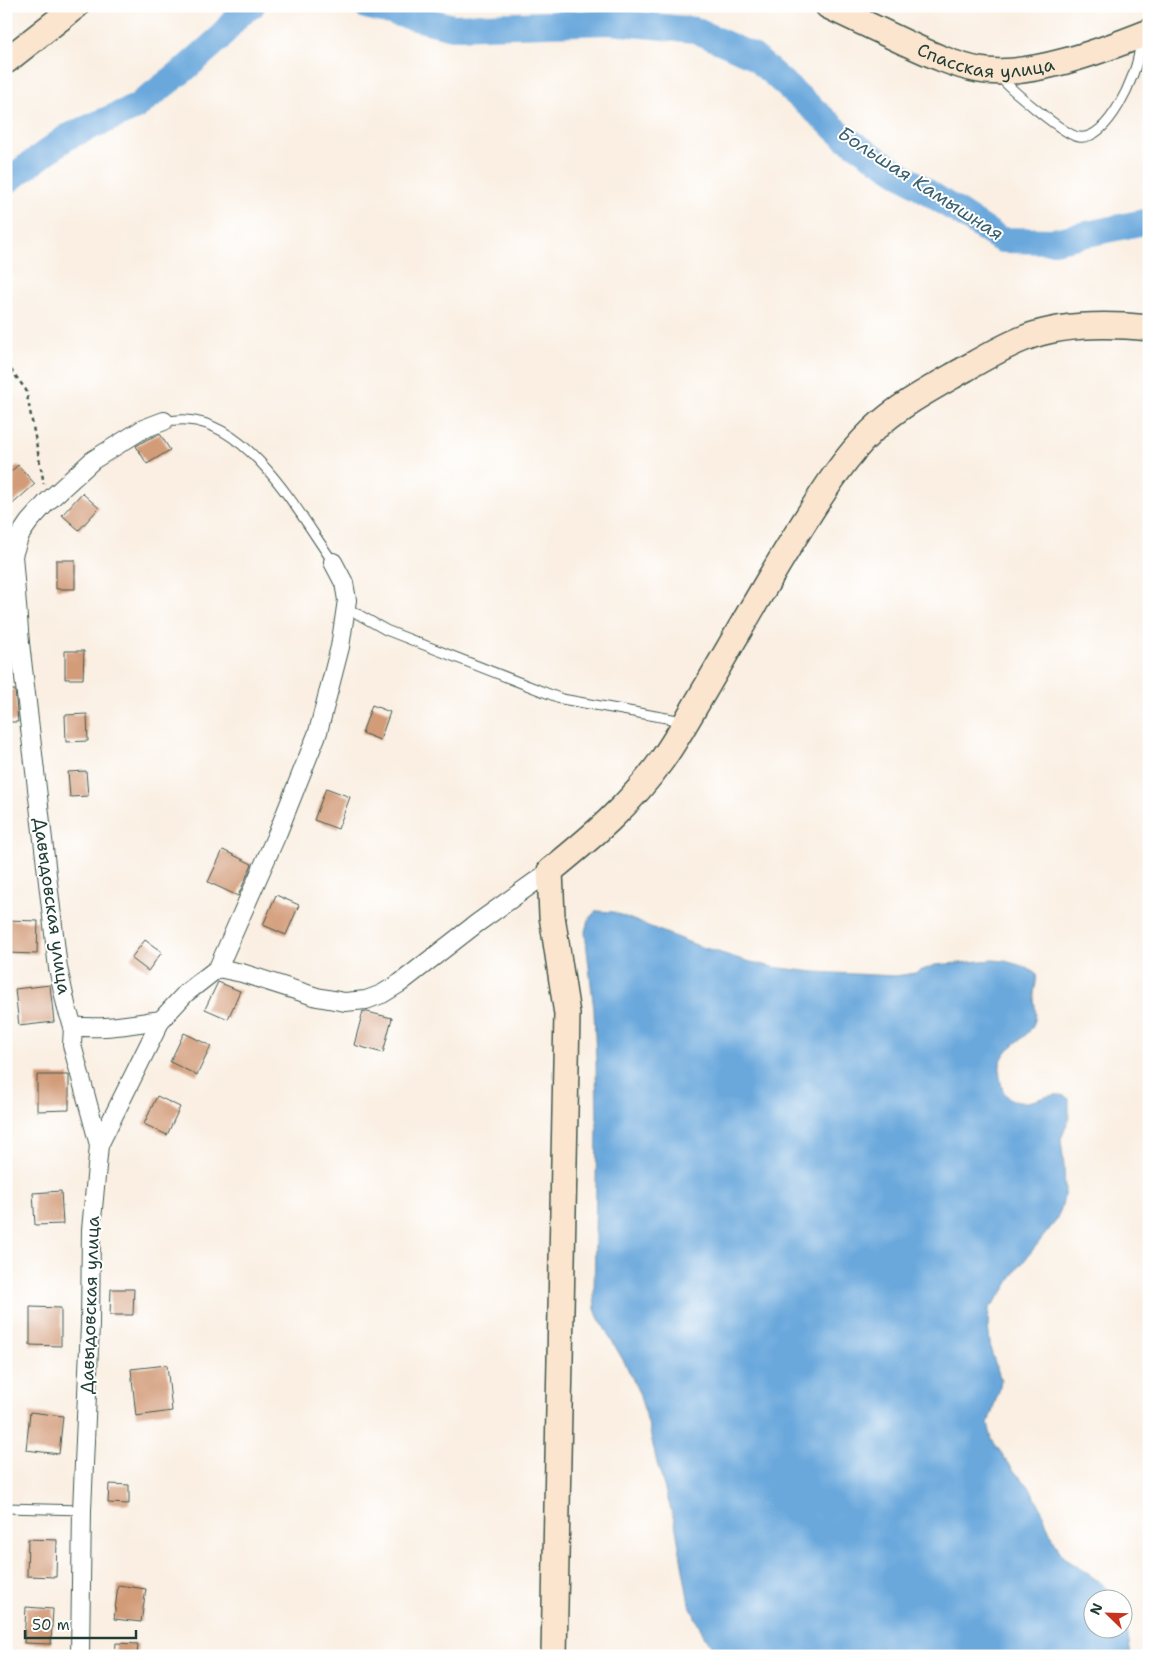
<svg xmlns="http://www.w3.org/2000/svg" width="1155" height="1662" font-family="'Shantell Sans',sans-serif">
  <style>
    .water { fill: #6ba8dc; stroke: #457288 }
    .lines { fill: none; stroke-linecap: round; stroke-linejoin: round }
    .river { stroke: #6ba8dc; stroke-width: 26 }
    .building { fill: #d39c79 }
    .lane-casing { stroke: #40584e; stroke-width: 11 }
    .street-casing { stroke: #40584e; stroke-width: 20 }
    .secondary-casing { stroke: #40584e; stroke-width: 28 }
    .path { stroke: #40584e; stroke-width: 2.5; stroke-dasharray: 4 4; stroke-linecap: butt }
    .lane { stroke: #fff; stroke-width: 9 }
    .street { stroke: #fff; stroke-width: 18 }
    .secondary { stroke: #fbe5cf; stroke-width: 25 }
    .labels { text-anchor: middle; stroke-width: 4; stroke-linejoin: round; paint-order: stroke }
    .street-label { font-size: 18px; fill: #1f3d34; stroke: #fff }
    .water-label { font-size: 19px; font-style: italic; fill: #3a626f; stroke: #fff }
  </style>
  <rect width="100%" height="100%" fill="#fff"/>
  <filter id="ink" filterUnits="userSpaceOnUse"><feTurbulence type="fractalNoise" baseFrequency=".02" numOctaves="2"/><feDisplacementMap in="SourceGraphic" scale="10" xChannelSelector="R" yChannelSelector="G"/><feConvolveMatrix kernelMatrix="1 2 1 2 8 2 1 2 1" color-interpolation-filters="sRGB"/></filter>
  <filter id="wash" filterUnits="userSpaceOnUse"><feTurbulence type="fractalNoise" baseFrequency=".0096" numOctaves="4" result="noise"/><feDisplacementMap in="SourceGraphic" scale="20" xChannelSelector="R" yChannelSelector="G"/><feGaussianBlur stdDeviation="1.12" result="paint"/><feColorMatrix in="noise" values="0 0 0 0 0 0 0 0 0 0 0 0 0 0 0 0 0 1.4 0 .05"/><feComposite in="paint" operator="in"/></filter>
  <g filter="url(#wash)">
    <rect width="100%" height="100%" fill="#faefe2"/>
    <path class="water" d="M597 911 613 912 696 945 743 960 772 967 814 972 896 976 915 973 935 965 993 960 1005 961 1026 967 1036 974C1038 981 1034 988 1034 996 1034 1004 1037 1013 1035 1020 1028 1046 992 1043 1001 1083 1002 1090 1005 1095 1011 1099 1029 1111 1054 1085 1069 1099V1119L1061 1139 1064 1165 1065 1194 1061 1209 1055 1222 1016 1271 1003 1292 989 1309 988 1326 991 1351 1001 1380 999 1391 988 1423 992 1440 1015 1472 1028 1485 1040 1506 1049 1530 1059 1550 1065 1558 1100 1582 1108 1590 1115 1599 1092 1600V1630H1122L1123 1613 1126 1623 1131 1656H721L705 1638 689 1604 675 1523 657 1463 648 1423 639 1393 626 1365 598 1317 595 1309 594 1295 597 1129 596 1061 594 1010 585 932C587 923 589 916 597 911Z"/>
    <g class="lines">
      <path class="river" d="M366 6 453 27 611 22 695 30 753 56 847 139 1001 240 1054 241 1149 221
        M6 182 67 137 136 107 185 69 219 39 239 14 252 6"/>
    </g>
    <g id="blocks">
      <path class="building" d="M160 434 170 450 147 464 136 446 148 439Z
        M18 465 35 484 6 510V476Z
        M82 493 99 508 79 530 62 515Z
        M56 560H75V589H56Z
        M65 651H84L83 679H65Z
        M6 690H15L18 722H6Z
        M372 705 390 712 380 740 362 733Z
        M87 714 88 741 66 742 65 715Z
        M86 771 88 796 70 797 68 772Z
        M326 788 350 797 338 829 314 820Z
        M223 850 252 864 238 896 208 882Z
        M276 895 299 905 286 935 263 925Z
        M6 920 38 921 37 954 6 953Z
        M145 940 162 952 148 971 131 958Z
        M218 982 240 991 228 1019 205 1009Z
        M50 985 54 1022 19 1026 15 989Z
        M363 1011 392 1018 383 1053 354 1045Z
        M184 1033 211 1046 197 1075 170 1062Z
        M37 1075H69V1110L37 1111Z
        M157 1096 180 1107 167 1135 144 1124Z
        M61 1191 63 1224 35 1225 33 1193Z
        M111 1289H134L133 1315H110Z
        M30 1307 61 1308V1346L30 1345Z
        M167 1365 172 1411 136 1416 131 1369Z
        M30 1412 63 1416 59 1454 26 1450Z
        M109 1484 129 1485V1504L108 1503Z
        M28 1539 57 1540 56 1577 27 1576Z
        M118 1585 146 1589 141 1622 114 1619Z
        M26 1607 53 1609 51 1644 24 1643Z
        M116 1643 138 1644 137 1656H115Z"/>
    </g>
  </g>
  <g filter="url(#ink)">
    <use href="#blocks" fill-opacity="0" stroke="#40584e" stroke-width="1"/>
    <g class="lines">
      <g class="lane-casing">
        <path id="lane" d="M998 75C1008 87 1065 136 1079 137 1108 141 1136 76 1139 52 1140 48 1140 42 1140 37
          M164 421C171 421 180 419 187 420 251 424 300 515 333 562
          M347 608 386 630 562 699 683 721
          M6 1508 82 1510"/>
      </g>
      <g class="street-casing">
        <path id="street" d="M218 968 242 973 317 997 345 1002 366 1000 382 994 400 983 476 924 550 871
          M161 1020 186 993 218 968 278 832 318 732 340 647 347 600 344 583 333 562
          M73 1026 72 1045 99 1145
          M80 1656 82 1510 90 1325 91 1230 99 1145 161 1020C131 1024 103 1030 73 1026L67 1009 58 968 20 643 13 555 20 535 29 522 47 502 93 460 143 429 164 421"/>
      </g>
      <g class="secondary-casing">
        <g id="secondary">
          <path id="s1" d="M828 6C853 18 879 30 904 42 928 53 953 65 979 70 1027 79 1104 50 1149 32"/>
          <path d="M6 61 76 6"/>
          <path d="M554 1656 567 1014 552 916 550 871C593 836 630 805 662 760 679 736 692 711 707 686 738 633 768 579 801 527 822 494 843 459 872 431 899 405 932 388 965 369 984 358 1004 346 1025 338 1063 323 1109 324 1149 328"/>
        </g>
      </g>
      <path class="path" d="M6 363 26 390 44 484"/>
      <use href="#lane" class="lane"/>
      <use href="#street" class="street"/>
      <use href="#secondary" class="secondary"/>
    </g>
  </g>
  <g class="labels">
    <g class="street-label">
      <text dy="6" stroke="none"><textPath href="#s1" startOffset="170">Спасская улица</textPath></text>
      <text transform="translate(52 906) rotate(82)" y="6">Давыдовская улица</text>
      <text transform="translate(90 1305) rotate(-88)" y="6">Давыдовская улица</text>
    </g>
    <g class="water-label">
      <text transform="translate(921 183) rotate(33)" y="7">Большая Камышная</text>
    </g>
  </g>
  <rect width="1155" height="1662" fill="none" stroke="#fff" stroke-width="25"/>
  <g transform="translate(1108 1614) rotate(293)"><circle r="24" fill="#ffffff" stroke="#a5b1ae"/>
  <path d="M0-4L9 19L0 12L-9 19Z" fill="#c8321e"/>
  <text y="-8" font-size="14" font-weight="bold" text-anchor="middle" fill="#1f3d34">N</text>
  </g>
  <path d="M25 1630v8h111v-8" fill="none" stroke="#1f3d34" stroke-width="2.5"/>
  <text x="32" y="1630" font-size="15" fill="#1f3d34" stroke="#ffffff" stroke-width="4" paint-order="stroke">50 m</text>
</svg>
